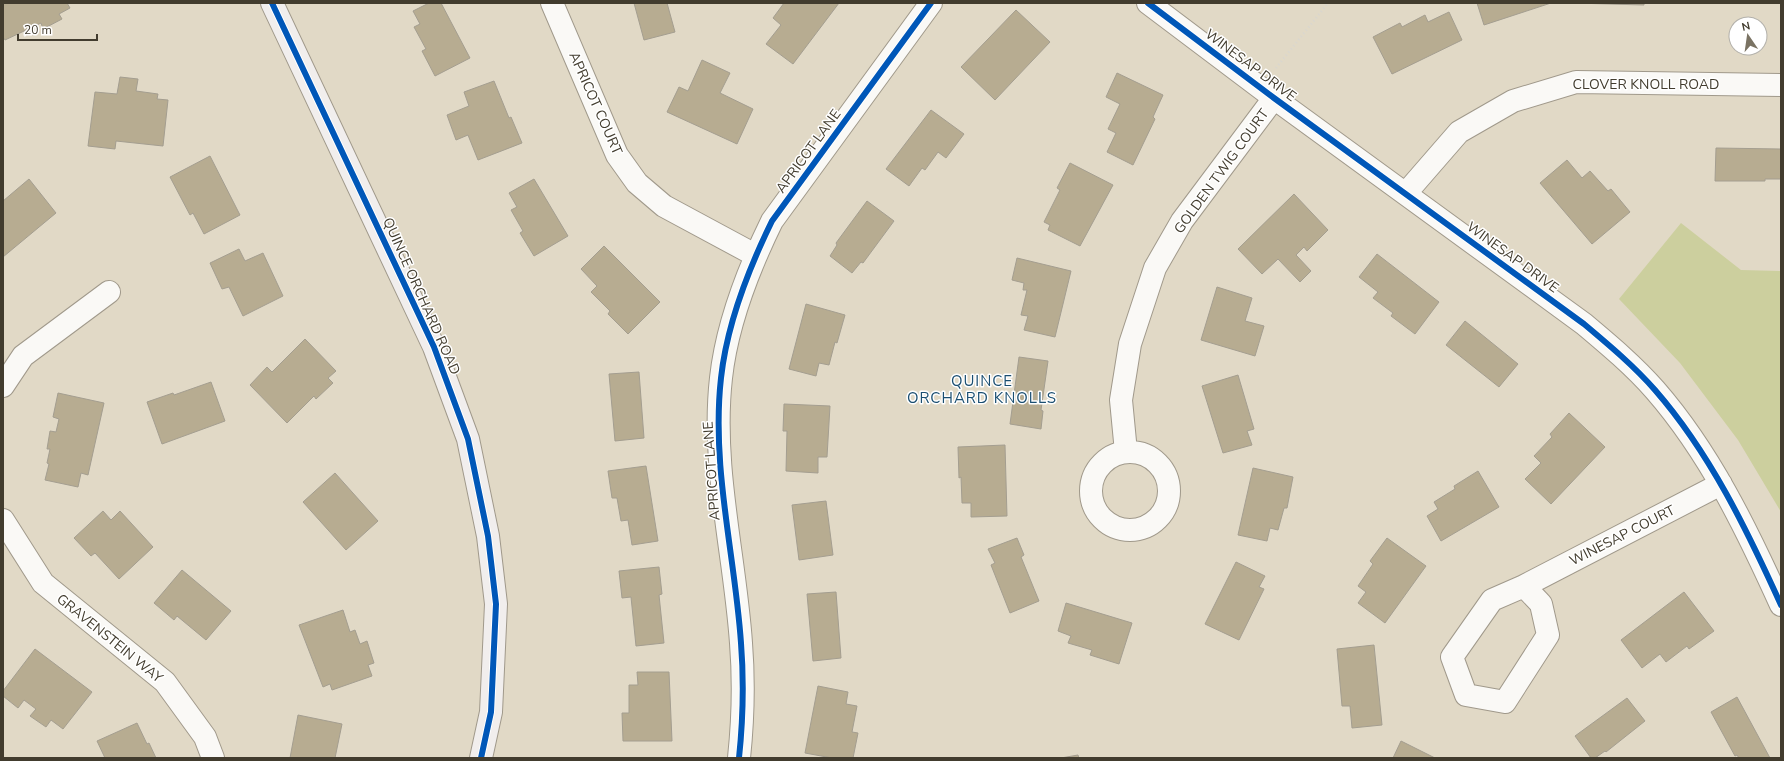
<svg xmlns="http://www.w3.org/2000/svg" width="1784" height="761" font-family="'Nunito Sans',sans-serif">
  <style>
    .green { fill: #cccf9e }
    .building { fill: #b7ac91; stroke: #a49e90 }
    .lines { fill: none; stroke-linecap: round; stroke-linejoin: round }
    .street-casing { stroke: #a0998b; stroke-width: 24 }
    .secondary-casing { stroke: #a0998b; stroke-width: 24 }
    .path { stroke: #d8d6d0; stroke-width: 2.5; stroke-dasharray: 1 3; stroke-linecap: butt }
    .street { stroke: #faf9f6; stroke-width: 22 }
    .secondary { stroke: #f1eeed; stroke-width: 22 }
    .cycleway-casing { stroke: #fff; stroke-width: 8 }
    .cycleway { stroke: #0057b8; stroke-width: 6 }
    .labels { text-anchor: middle; stroke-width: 3; stroke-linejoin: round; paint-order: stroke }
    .street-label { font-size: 14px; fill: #423c2e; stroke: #fff }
    .neighbourhood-label { font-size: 15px; letter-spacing: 1px; fill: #1a4e71; stroke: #fff }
  </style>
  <rect width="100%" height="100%" fill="#e1d9c6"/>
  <path class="green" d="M1681 223 1741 270 1781 271V512L1738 440 1680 363 1619 299Z"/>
  <path class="building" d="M3 3H67L70 8 59 14 62 19 43 29 41 23 5 40 3 37Z
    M429 3H441L470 58 435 76 422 51 426 49 414 27 420 24 413 11Z
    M634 3H667L675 32 644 40Z
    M784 3H839L793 64 766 44 781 25 773 18Z
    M1477 3H1551L1484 25Z
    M1574 3H1644V5Z
    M1016 10 1050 42 995 100 961 67Z
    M1449 12 1462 40 1392 74 1373 37 1400 23 1402 27 1425 15 1428 22Z
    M702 60 730 73 720 93 753 109 737 144 667 112 679 87 688 91Z
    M1117 73 1163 95 1153 117 1155 119 1133 165 1107 152 1116 133 1108 129 1120 104 1106 97Z
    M120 77 138 79 136 91 158 94 157 99 168 100 163 146 116 141 115 149 88 146 95 92 117 94Z
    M494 81 509 118 511 117 522 143 478 160 468 135 456 140 447 115 469 106 464 92Z
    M931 110 964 134 946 158 938 152 925 170 922 168 909 186 886 169Z
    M1716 148 1781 149V179H1765V181H1715Z
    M210 156 240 215 204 234 193 213 190 215 170 177Z
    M1567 160 1582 178 1590 171 1608 191 1611 189 1630 212 1592 244 1540 183Z
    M1070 163 1113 185 1080 246 1048 230 1050 225 1044 222 1060 190 1057 188Z
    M29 179 56 213 3 257V201Z
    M534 179 568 236 534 256 520 233 523 231 511 210 517 207 509 193Z
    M1294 194 1328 230 1307 251 1304 247 1296 255 1311 271 1300 282 1278 259 1262 274 1238 249Z
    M867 201 894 221 863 263 861 262 852 273 830 256 837 245 836 243Z
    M604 246 660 302 628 334 608 314 610 311 591 292 597 286 581 269Z
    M239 249 245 261 263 253 283 296 243 316 229 287 222 289 210 263Z
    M1377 254 1439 302 1415 334 1391 316 1393 313 1373 298 1378 292 1359 277Z
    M1017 258 1071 271 1055 337 1024 330 1028 316 1021 315 1027 290H1023L1024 283 1012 280Z
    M1217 287 1252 298 1245 321 1264 326 1255 356 1201 340Z
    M806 304 845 315 837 343 835 342 829 365 819 363 816 376 789 369Z
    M1465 321 1518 364 1499 387 1446 345Z
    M305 339 336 371 328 378 333 383 316 399 314 396 287 423 250 385 267 367 272 372Z
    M1019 357 1048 361 1041 410 1043 411 1041 429 1010 424Z
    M639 372 644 438 615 441 609 374Z
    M1238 375 1254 429 1247 431 1252 445 1223 453 1202 386Z
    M211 382 225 421 162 444 147 402 173 393 174 395Z
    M58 393 104 403 88 475 81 473 78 487 45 480 49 464 47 463 50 449H47L50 431 56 432 59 419 53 417Z
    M784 404 830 406 827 457H818V473L786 471 787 431H783Z
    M1569 413 1605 447 1551 504 1525 479 1541 463 1534 456 1552 437 1550 434Z
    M1005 445 1007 516 971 517V503H962L961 477 959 478 958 447Z
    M646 466 658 541 632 545 628 520 621 521 617 498H612L608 471Z
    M1253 468 1293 477 1287 508H1284L1278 530 1270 528 1267 541 1238 535Z
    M1478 471 1499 507 1441 541 1427 516 1438 509 1434 502 1455 489 1454 486Z
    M335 473 378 521 346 550 303 502Z
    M826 501 833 555 799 560 792 505Z
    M103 511 111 520 120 511 153 547 119 579 95 553 91 556 74 538Z
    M1017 538 1024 555 1021 557 1039 601 1010 613 991 565 995 563 988 549Z
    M1387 538 1426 566 1385 623 1358 603 1366 592 1358 586 1373 564 1370 561Z
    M1236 562 1265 576 1259 587 1264 589 1239 640 1205 624Z
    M659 567 662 594 659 595 664 643 636 646 631 597 622 598 619 571Z
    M182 570 231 611 206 640 177 616 174 620 154 603Z
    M836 592 841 658 813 661 807 594Z
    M1684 592 1714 631 1689 649 1687 646 1666 662 1660 654 1642 668 1621 640Z
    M1066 603 1132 623 1119 664 1090 655 1092 650 1068 643 1071 636 1058 631Z
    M343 610 350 632 355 630 360 644 367 641 374 663 368 665 372 676 332 690 330 684 323 687 299 625Z
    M1374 645 1382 725 1352 728 1350 706H1342L1337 649Z
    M35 649 92 692 63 729 51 720 46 727 30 716 36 709 24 700 18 708 3 696V691Z
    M637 672H669L672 741H623L622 713H629V685H638Z
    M818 686 848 692 846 704 857 706 852 732 858 733 853 758H832L805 753Z
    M1737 697 1770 758H1739L1737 755 1735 756 1711 712Z
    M1627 698 1645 721 1606 752 1605 751 1595 758H1591L1575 736Z
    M298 715 342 724 335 758H290Z
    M137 723 147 744 149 743 156 758H105L97 741Z
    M1401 741 1435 758H1393Z
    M1078 755 1079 758H1061Z"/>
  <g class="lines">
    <g class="street-casing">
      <path id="street" d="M552 3 617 155 637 183 664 206 755 255
        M1148 3 1274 98 1584 324C1609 345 1634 366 1655 390 1710 453 1747 530 1781 605
        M1406 193 1459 132 1513 101 1576 82 1781 85
        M3 386 23 356 109 292
        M1126 452 1121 400 1130 344 1155 268 1182 221 1274 98
        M1091 491a39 39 0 1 1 78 0a39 39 0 1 1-78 0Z
        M3 520 43 583 165 682 205 737 213 758
        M1524 586 1541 604 1548 635 1505 702 1466 695 1452 657 1492 600Z
        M1524 586 1721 484
        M739 758C743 720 744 681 741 643 735 555 711 467 721 378 727 323 748 270 772 221L931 3"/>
    </g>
    <g class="secondary-casing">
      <path id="secondary" d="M272 3 434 347 468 439 488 536 496 604 491 712 481 758"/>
    </g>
    <path class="path" d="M1276 68 1328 3"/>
    <use href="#street" class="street"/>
    <use href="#secondary" class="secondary"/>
    <g class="cycleway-casing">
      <path id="cycleway" d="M272 3 434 347 468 439 488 536 496 604 491 712 481 758
        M1148 3 1274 98 1584 324C1609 345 1634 366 1655 390 1710 453 1747 530 1781 605
        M739 758C743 720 744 681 741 643 735 555 711 467 721 378 727 323 748 270 772 221L931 3"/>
    </g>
    <use href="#cycleway" class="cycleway"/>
  </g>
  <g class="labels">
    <g class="street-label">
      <text transform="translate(1251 65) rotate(37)" y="5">WINESAP DRIVE</text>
      <text x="1646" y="89">CLOVER KNOLL ROAD</text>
      <text transform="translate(596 103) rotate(66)" y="5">APRICOT COURT</text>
      <text transform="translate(808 151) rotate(-54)" y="5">APRICOT LANE</text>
      <text transform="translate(1221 171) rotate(-54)" y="5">GOLDEN TWIG COURT</text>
      <text transform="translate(1513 257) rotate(36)" y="5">WINESAP DRIVE</text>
      <text transform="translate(422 296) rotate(66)" y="5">QUINCE ORCHARD ROAD</text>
      <text transform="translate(711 471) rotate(-94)" y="5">APRICOT LANE</text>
      <text transform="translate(1622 535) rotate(-27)" y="5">WINESAP COURT</text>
      <text transform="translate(110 638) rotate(39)" y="5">GRAVENSTEIN WAY</text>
    </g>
    <g class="neighbourhood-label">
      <text x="982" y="386">QUINCE<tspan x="982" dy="17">ORCHARD KNOLLS</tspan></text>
    </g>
  </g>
  <rect width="1784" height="761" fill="none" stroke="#423c2e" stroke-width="8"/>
  <g transform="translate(1748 36) rotate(347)"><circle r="19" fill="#ffffff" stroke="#b3b1ab"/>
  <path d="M0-3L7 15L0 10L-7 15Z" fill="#7a7363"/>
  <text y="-6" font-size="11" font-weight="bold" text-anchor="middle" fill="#423c2e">N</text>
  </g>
  <path d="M18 34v6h79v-6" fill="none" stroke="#423c2e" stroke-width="2"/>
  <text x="24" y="34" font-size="12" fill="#423c2e" stroke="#ffffff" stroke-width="3" paint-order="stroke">20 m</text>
</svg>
